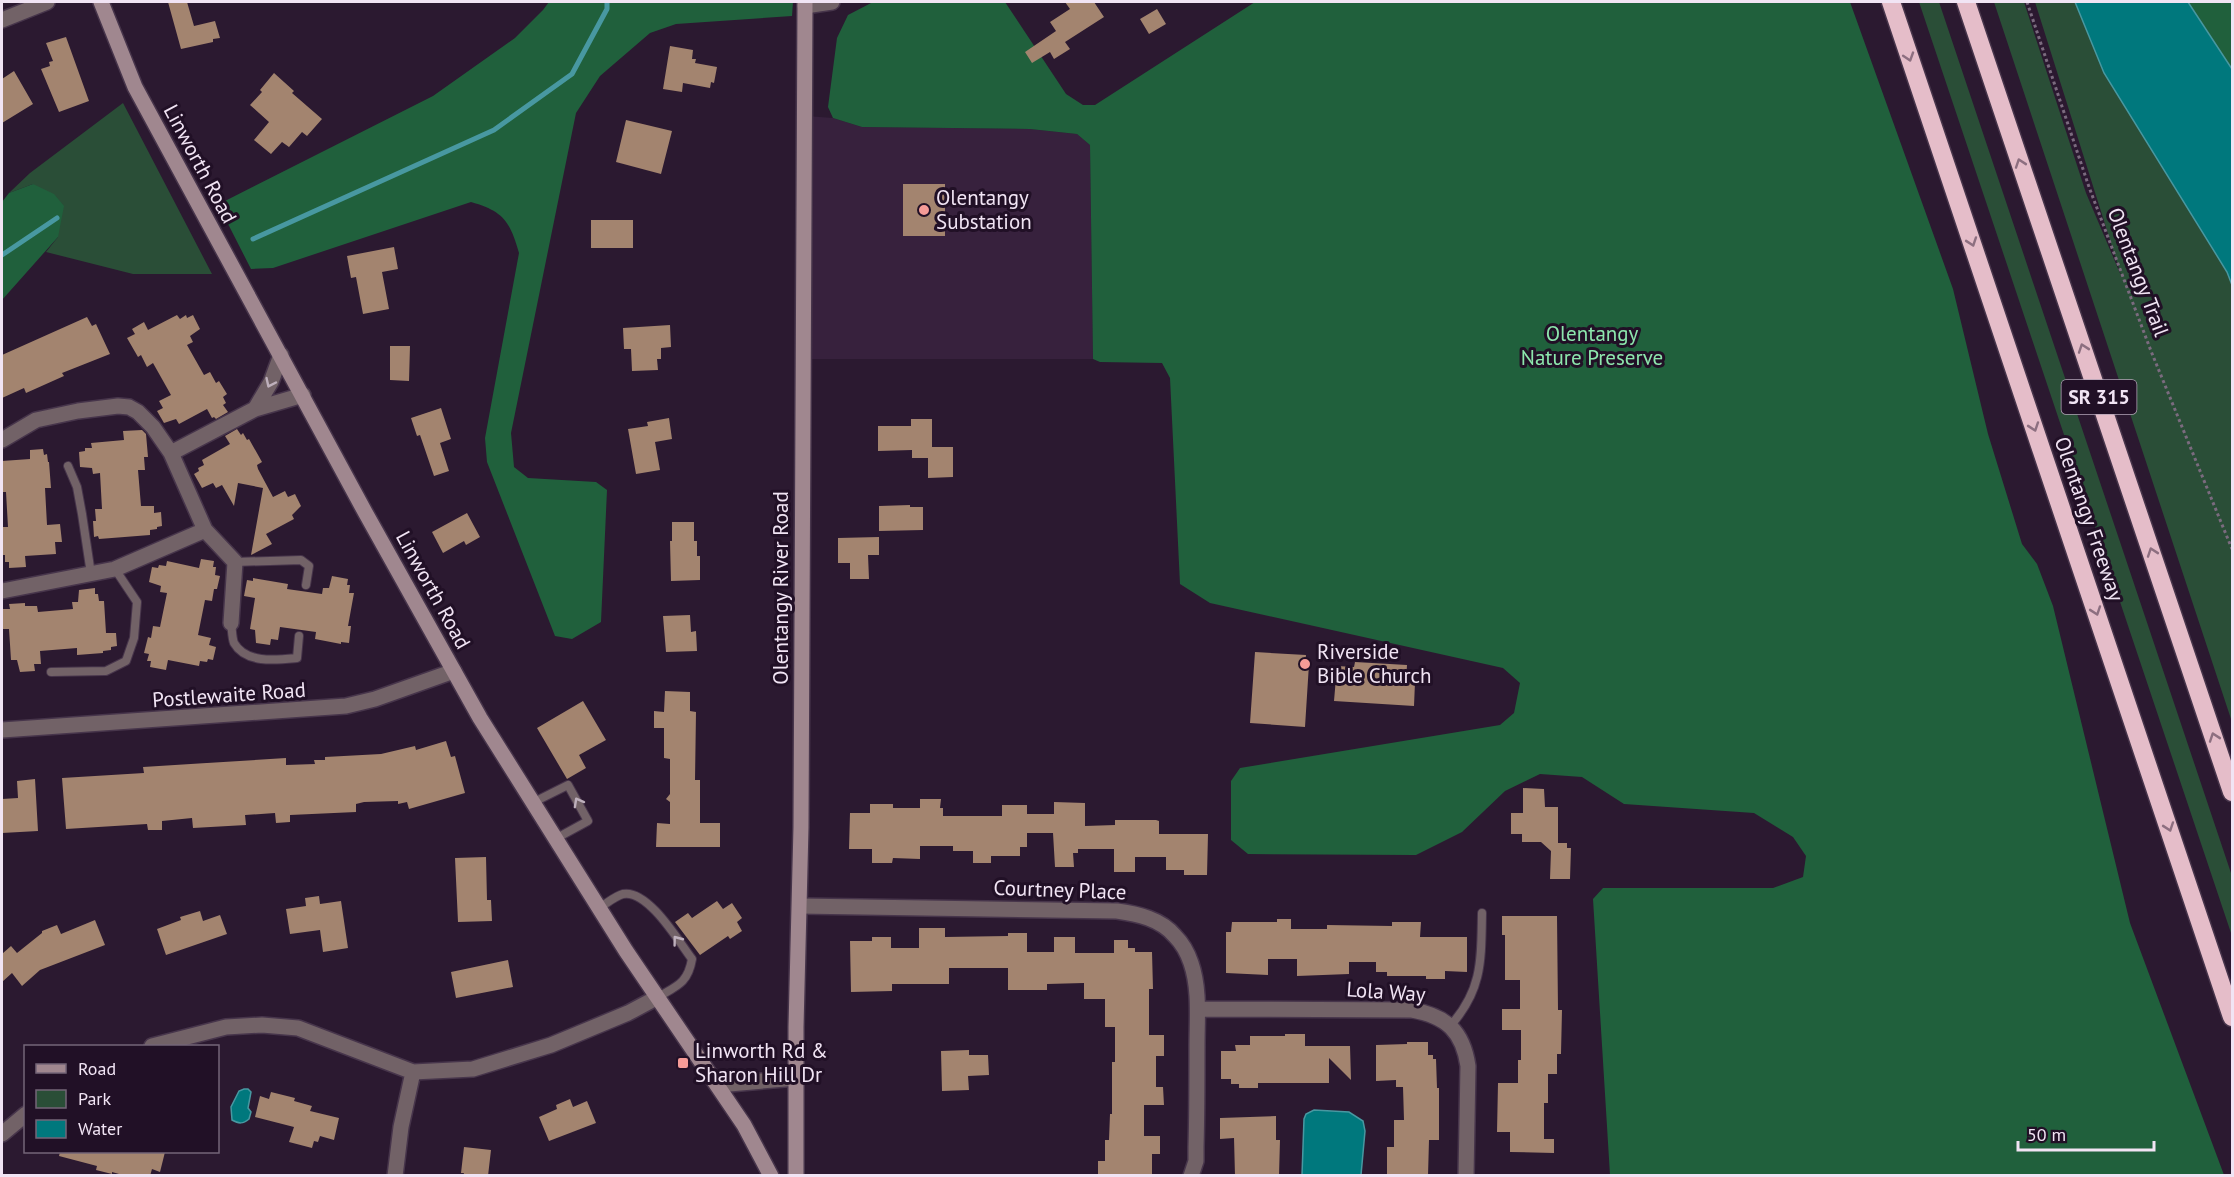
<svg xmlns="http://www.w3.org/2000/svg" width="2234" height="1177" font-family="'PT Sans',sans-serif">
  <style>
    .built { fill: #37213d }
    .green { fill: #2a4e37 }
    .forest { fill: #20603c }
    .water { fill: #00787d; stroke: #4898a1; stroke-width: 1.5 }
    .lines { fill: none; stroke-linecap: round; stroke-linejoin: round }
    .stream { stroke: #4898a1; stroke-width: 5 }
    .building { fill: #a3846f }
    .service-casing { stroke: #47354b; stroke-width: 10 }
    .minor-casing { stroke: #47354b; stroke-width: 18 }
    .secondary-casing { stroke: #47354b; stroke-width: 18 }
    .motorway-casing { stroke: #47354b; stroke-width: 21 }
    .path { stroke: #7b6b7f; stroke-width: 3; stroke-dasharray: 3 3; stroke-linecap: butt }
    .service { stroke: #726267; stroke-width: 8 }
    .minor { stroke: #726267; stroke-width: 15 }
    .secondary { stroke: #a0878f; stroke-width: 15 }
    .motorway { stroke: #e5bdc9; stroke-width: 18 }
    .oneway { stroke: #8d6f80 }
    .oneway2 { stroke: #beb0bc }
    .poi-dot { fill: #f59b97; stroke: #211026; stroke-width: 2 }
    .labels { text-anchor: middle; stroke-width: 6; stroke-linejoin: round; paint-order: stroke }
    .shield { fill: #211026; stroke: #b3a4b6; stroke-width: 1.5 }
    .shield-label { font-size: 20px; font-weight: bold; fill: #f1e4f4 }
    .street-label { font-size: 21px; fill: #f1e4f4; stroke: #211026 }
    .poi-label { font-size: 21px; fill: #f1e4f4; stroke: #211026; text-anchor: start }
    .park-label { font-size: 21px; fill: #8de7ad; stroke: #211026 }
  </style>
  <rect width="100%" height="100%" fill="#2b1930"/>
  <path class="built" d="M806 116 833 118 862 127 1030 129 1077 134 1090 145 1093 359H805Z"/>
  <path class="green" d="M1919 2H1939L2232 876V936Z
    M1994 2H2024L2086 193 2122 278 2035 2H2075L2104 73 2227 272 2232 285V722Z
    M123 103 212 274H133L46 252 58 237 33 184 9 193 30 173Z"/>
  <path class="forest" d="M549 2H793L792 16 676 24 650 33 600 76 576 113 511 433 514 467 528 478 596 482 607 490 601 622 572 639 555 636 487 462 485 438 519 253C510 221 503 211 471 202L273 268 251 269 226 220 223 202 433 96 515 38 543 10Z
    M873 2H1005L1066 94 1083 105H1095L1255 2H1850L1953 289 1988 434 2022 544 2037 564 2053 606 2130 923 2224 1175H1610L1593 899 1603 888H1773L1803 877 1806 856 1793 837 1754 813 1624 804 1582 777 1540 774 1505 791 1462 832 1416 855 1248 854 1231 840V781L1240 768 1500 725 1514 713 1520 683 1503 668 1210 603 1180 584 1170 378 1162 363 1100 362 1093 359 1090 145 1077 134 1030 129 862 127 833 118 828 107 837 38 848 15Z
    M2188 2H2232V69Z
    M33 184 54 194 64 206 58 237 2 300V202L9 193Z"/>
  <path class="water" d="M2075 2H2188L2232 69V285L2227 272 2104 73Z
    M244 1089H248L251 1092 248 1108 251 1112 249 1119C243 1124 239 1124 232 1120L231 1107 239 1091Z
    M1314 1110 1349 1112 1363 1121 1365 1131 1361 1175H1302L1304 1119 1306 1114Z"/>
  <g class="lines">
    <path class="stream" d="M253 239 494 130 572 74 607 9V2
      M2 255 57 218"/>
  </g>
  <path class="building" d="M168 2H187L194 26 215 21 220 38 213 39V42L181 49Z
    M1065 2H1094L1104 17 1065 42 1070 49 1054 59 1050 52 1032 63 1025 52 1056 31 1050 22 1070 9Z
    M1157 9 1166 24 1149 34 1140 19Z
    M66 37 89 101 59 112 41 69 50 66 49 62 53 61 46 43Z
    M670 46 693 50 692 59H696L695 63 717 67 714 83 711 82 710 88 683 83 682 92 663 89Z
    M14 71 33 104 2 123V79Z
    M274 73 294 91 292 93 322 119 307 136 302 132 289 147 282 142 271 154 254 140 269 122 250 105 262 92 260 90Z
    M626 120 672 131 661 174 616 162Z
    M903 184H945V236H903Z
    M591 220H633V248H591Z
    M394 247 398 269 382 272 389 309 363 314 356 277 351 278 347 256Z
    M177 315 180 319 186 315 187 318 193 315 200 329 190 336 193 342 187 345 204 375 210 372 216 383 219 381 227 394 223 397 226 403 223 405 228 412 216 419 214 417 212 418 207 409 179 424 176 419 164 423 157 411 163 408 159 401 171 395 153 363 147 367 141 355 138 357 127 338 135 334 132 329 144 322 148 330Z
    M87 317 92 326 96 324 110 354 62 373 64 376 26 393 24 388 2 398V355Z
    M670 325 671 347 661 348V359H657L658 370 632 371 631 349H624L623 328Z
    M390 346H410L409 381 390 380Z
    M441 408 451 439 440 443 449 471 434 476 420 435 417 436 411 418Z
    M669 418 672 439 655 442 660 470 636 474 628 429 648 426 647 422Z
    M911 419H932V447H953V477L928 478V458H912V450L878 451V426H911Z
    M237 429 241 435 243 433 247 440 249 439 262 462 257 465 258 469 273 497 285 491 288 497 295 494 301 506 292 515 294 519 266 534 272 544 251 555 263 488 238 483 234 506 222 485 216 488 213 483 202 488 194 474 199 471 198 468 204 465 202 460 230 444 225 436Z
    M142 430 146 434 148 457H144L145 470H138L141 506H154V513L161 512 162 526 157 527V529L150 530V535L99 539 98 536 94 537 93 521H96L95 509H102L100 473 93 474 92 468 80 467 79 452 85 451V448H92L91 443 124 440 123 431Z
    M43 449 44 455 47 454 48 462H49L51 488H45L47 525 60 524 62 542H55L56 554 25 556 26 567 9 568V562H5V555H2V527H8L6 492H2V461L30 459V450Z
    M910 505V507H923V530L879 531V506Z
    M467 513 480 537 466 545 464 541 443 553 432 532Z
    M672 522H694V541H697V556H700V580L671 581 670 541H672Z
    M879 537V555H868L869 579H850V563H838V538Z
    M201 559 214 561 213 567H216L215 575 220 576 217 589H214L212 601 205 600 198 635 211 638 209 645 216 647 213 660 208 659 207 662 200 661 199 666 168 660 166 670 150 667 151 661H147L149 654 144 653 148 637 151 638 153 626 160 627 167 593 160 592 161 586 149 582 152 567 158 568 159 565 166 566 167 561 199 568Z
    M332 576 348 579 347 585H350L349 593H354L348 626H351L349 643 341 642V644L315 639 316 632 280 627 278 640 271 639 270 645 256 643 255 630 250 629 255 598 244 596 247 580 253 581V578L288 584 287 589 322 594 323 588H329Z
    M95 588V594H98L99 601H104L106 633H116L117 646 111 647V650L103 651V653L77 655V648L40 651 41 664H34L35 671 20 672 17 660H11L9 629H2V609H10L9 604 25 603V606H37L38 612 73 609 72 602H78L79 590Z
    M690 615 691 632 696 631 697 651 666 652 663 616Z
    M1255 652 1306 655 1305 664H1309L1305 727 1250 723Z
    M1355 662 1407 665 1406 682H1415L1414 706 1334 701 1337 666 1354 667Z
    M665 691 690 692V711L696 712 695 780H700V823H720V847H656L657 823 670 824V802L666 799 670 794V759L664 758V728H654V711L664 712Z
    M583 701 606 740 579 755 586 768 567 779 537 728Z
    M446 741 451 757 455 756 465 793 409 809 407 802 398 804V801L364 802 356 804V812L290 815V822L276 823 275 813 245 815 246 825 193 828 192 818 162 821V830H148L147 824 66 829 62 778 144 773 143 767 286 758V765L315 764 314 760H325V757L381 754 415 746 416 750Z
    M35 779 38 831 2 833V799L18 798 17 781Z
    M1523 788 1544 789 1545 807H1558V843H1567V848H1571L1570 879H1550L1551 851 1541 842H1522V834H1511V813H1523Z
    M920 799H941L940 808H943V816H1002V805H1027V814H1054V802L1085 803V826L1115 825V820H1156L1159 821V834H1208L1207 875H1184V870H1166V857H1135V872H1114V849H1078V853H1073L1074 867H1055L1053 833H1027V847H1020V856H991V863H973V851H953V846H920V859L893 858 892 863H872V849H849L850 813H870V804H893V808H920Z
    M486 857 487 900H491L492 921 458 922 455 858Z
    M319 896 320 904 341 901 348 948 323 952 320 930 290 934 286 909 306 906 305 898Z
    M717 901 723 909 732 903 742 918 737 922 742 931 730 939 728 936 700 955 675 922 688 913 692 918Z
    M200 911 203 921 220 915 227 934 166 955 157 929 181 920 180 917Z
    M1502 916H1557L1558 1010H1562L1561 1054H1557V1074H1548V1103H1544V1139H1554V1153L1510 1152V1132H1497L1498 1083H1518V1060H1521V1030H1502V1009H1520V980H1505V935H1502Z
    M1277 919H1291V929H1327V925L1392 926V922H1421L1420 937H1467V972L1445 971V979H1426V976H1387V972H1376V962H1349V974L1297 976V959H1268V975L1226 973V932H1231L1232 922H1277Z
    M95 920 105 945 40 970 22 986 12 973 2 982V954L11 946 17 953 42 933V931L57 925 61 934Z
    M919 928H945V937L1008 936V933H1027V952H1054V937H1075V953H1114V940H1128V948H1135V952H1152L1153 989H1149V1035H1164V1056H1156V1087H1163L1164 1105H1144V1136H1160V1154H1152V1176H1098V1161H1105V1140H1109L1110 1114H1112V1062H1115V1027H1105V999H1084V983L1047 984V990H1008V968H949V984H892V991L851 992 850 941H872V937H891V948H919Z
    M508 960 513 987 456 998 451 972Z
    M1285 1034H1305V1046H1350L1351 1080 1329 1058V1083H1258V1088H1239V1084H1231V1079H1221V1051H1236L1235 1045H1250V1036H1285Z
    M1407 1042H1428V1055H1433V1059H1436L1437 1088H1439V1140H1429L1428 1176H1387V1147H1394V1120H1404L1403 1087H1396V1080L1376 1081V1045L1407 1044Z
    M969 1050V1055H988L989 1075 968 1076 969 1090 942 1091 941 1051Z
    M271 1092 295 1098 294 1101 312 1106 310 1111 339 1118 334 1140 320 1136 318 1142 314 1141 312 1148 289 1142 294 1127 255 1117 260 1096 269 1099Z
    M570 1099 573 1107 587 1101 596 1123 549 1141 539 1117 557 1109 556 1105Z
    M1276 1116V1140H1280L1279 1176H1235L1234 1138 1220 1139V1118Z
    M464 1147 491 1150 488 1176H463L464 1173H461Z
    M60 1152H165L160 1172 152 1169 150 1176H126L112 1172V1174L96 1170 97 1166 59 1156Z"/>
  <g class="lines">
    <g class="service-casing">
      <path id="service" d="M68 466 77 487 82 514 91 574
        M235 562 301 560 309 566 306 585
        M231 623C232 629 232 638 234 643 246 664 277 660 297 658L299 636
        M51 672 106 671 126 661 134 638 137 602 115 569
        M532 803 568 785 588 821 555 839
        M599 908C606 904 615 896 623 894 648 889 679 942 692 959 688 983 677 986 658 997
        M1451 1025C1483 989 1481 959 1482 913"/>
    </g>
    <g class="minor-casing">
      <path id="minor" d="M805 6 832 2
        M2 20 47 2
        M255 409 271 382 281 355
        M2 440 36 420 78 411 118 406 129 407 138 412 153 427 171 453 205 530 235 562 231 623
        M171 453 255 409 303 395
        M2 591 115 569 205 530
        M2 730 346 706 375 699 454 671
        M800 906 1117 911C1138 914 1161 919 1175 936 1182 943 1188 954 1191 963 1200 989 1197 1019 1197 1046 1197 1079 1197 1113 1196 1147V1161L1191 1176
        M1198 1009 1412 1010C1447 1016 1463 1032 1468 1066L1466 1176
        M152 1046 226 1027 262 1025 298 1028 413 1072 473 1069 551 1045 628 1013 658 997
        M718 1085 796 1078
        M2 1134 26 1114
        M395 1176 401 1127 413 1072"/>
    </g>
    <g class="secondary-casing">
      <path id="secondary" d="M101 2 135 87 365 512 480 718 626 951 744 1125 771 1176
        M796 1176V1027L801 827 805 2"/>
    </g>
    <g class="motorway-casing">
      <path id="motorway" d="M1891 2 2232 1017
        M1966 2 2232 792"/>
    </g>
    <path class="path" d="M2027 2 2089 187 2151 351 2232 549"/>
    <use href="#service" class="service"/>
    <use href="#minor" class="minor"/>
    <use href="#secondary" class="secondary"/>
    <use href="#motorway" class="motorway"/>
  </g>
  <defs><path id="oneway-chevron" d="M-2-3.5L2.5 0L-2 3.5" fill="none" stroke-width="1.6" stroke-linecap="round" stroke-linejoin="round" transform="scale(1.5)"/></defs>
  <g class="oneway">
    <use href="#oneway-chevron" transform="translate(1909 57) rotate(72)"/>
    <use href="#oneway-chevron" transform="translate(2020 163) rotate(-109)"/>
    <use href="#oneway-chevron" transform="translate(1972 242) rotate(71)"/>
    <use href="#oneway-chevron" transform="translate(2083 348) rotate(-109)"/>
    <use href="#oneway-chevron" transform="translate(2034 427) rotate(71)"/>
    <use href="#oneway-chevron" transform="translate(2152 552) rotate(-109)"/>
    <use href="#oneway-chevron" transform="translate(2096 611) rotate(71)"/>
    <use href="#oneway-chevron" transform="translate(2214 737) rotate(-109)"/>
    <use href="#oneway-chevron" transform="translate(2169 827) rotate(71)"/>
  </g>
  <g class="oneway2">
    <use href="#oneway-chevron" transform="translate(270 383) rotate(115)"/>
    <use href="#oneway-chevron" transform="translate(578 802) rotate(-119)"/>
    <use href="#oneway-chevron" transform="translate(677 940) rotate(-127)"/>
  </g>
  <g class="poi-dot">
    <circle cx="924" cy="210" r="6"/>
    <circle cx="1305" cy="664" r="6"/>
    <rect x="677" y="1057" width="12" height="12" rx="3"/>
  </g>
  <g class="labels">
    <rect class="shield" x="2061.5" y="380" width="75" height="34" rx="4.5"/>
    <g class="shield-label">
      <text x="2099" y="404">SR 315</text>
    </g>
    <g class="street-label">
      <text transform="translate(200 164) rotate(62)" y="7">Linworth Road</text>
      <text transform="translate(2138 272) rotate(69)" y="7">Olentangy Trail</text>
      <text transform="translate(2089 519) rotate(71)" y="7">Olentangy Freeway</text>
      <text transform="translate(781 588) rotate(-90)" y="7">Olentangy River Road</text>
      <text transform="translate(433 590) rotate(61)" y="7">Linworth Road</text>
      <text transform="translate(229 695) rotate(-4)" y="7">Postlewaite Road</text>
      <text transform="translate(1060 890) rotate(2)" y="7">Courtney Place</text>
      <text transform="translate(1386 992) rotate(4)" y="7">Lola Way</text>
    </g>
    <g class="poi-label">
      <text x="936" y="205">Olentangy<tspan x="936" dy="24">Substation</tspan></text>
      <text x="1317" y="659">Riverside<tspan x="1317" dy="24">Bible Church</tspan></text>
      <text x="695" y="1058">Linworth Rd &amp;<tspan x="695" dy="24">Sharon Hill Dr</tspan></text>
    </g>
    <g class="park-label">
      <text x="1592" y="341">Olentangy<tspan x="1592" dy="24">Nature Preserve</tspan></text>
    </g>
  </g>
  <rect width="2234" height="1177" fill="none" stroke="#f1e4f4" stroke-width="6"/>
  <rect x="24" y="1045" width="195" height="108" fill="#211026" stroke="#746578" stroke-width="1.5"/>
  <rect x="36" y="1064" width="30" height="9" fill="#a0878f" stroke="#746578" stroke-width="1.5"/>
  <text x="78" y="1075" font-size="18" fill="#f1e4f4">Road</text>
  <rect x="36" y="1090" width="30" height="18" fill="#2a4e37" stroke="#746578" stroke-width="1.5"/>
  <text x="78" y="1105" font-size="18" fill="#f1e4f4">Park</text>
  <rect x="36" y="1120" width="30" height="18" fill="#00787d" stroke="#746578" stroke-width="1.5"/>
  <text x="78" y="1135" font-size="18" fill="#f1e4f4">Water</text>
  <path d="M2018 1141v9h136v-9" fill="none" stroke="#f1e4f4" stroke-width="3"/>
  <text x="2027" y="1141" font-size="18" fill="#f1e4f4" stroke="#211026" stroke-width="4.5" paint-order="stroke">50 m</text>
</svg>
